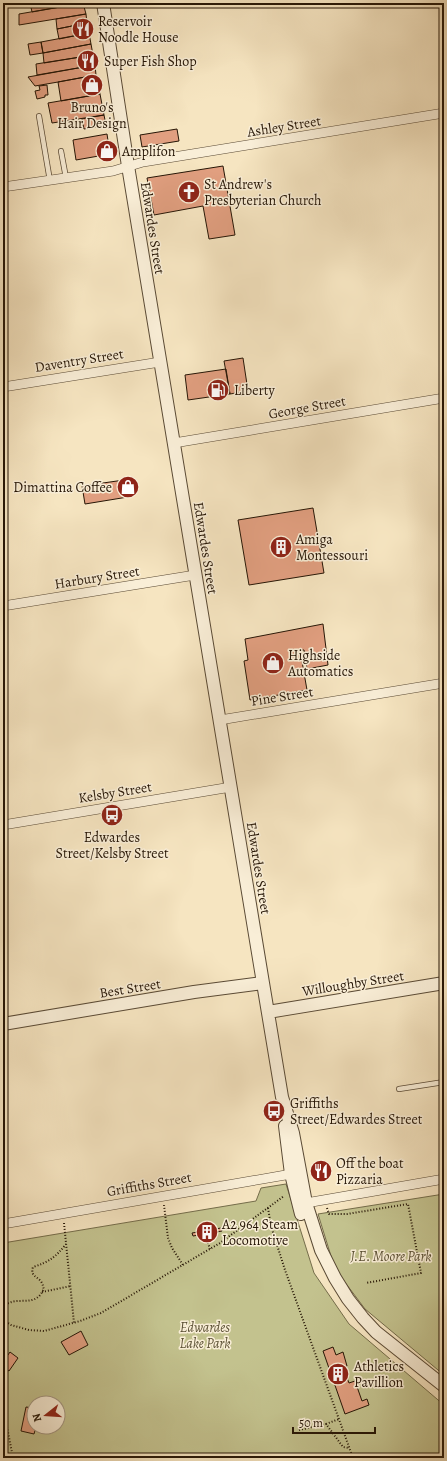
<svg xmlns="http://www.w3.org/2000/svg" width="447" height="1461" font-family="Alegreya,serif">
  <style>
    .green { fill: #c3c28e; stroke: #746c4a; fill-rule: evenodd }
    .building { fill: #e19f80; stroke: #261606 }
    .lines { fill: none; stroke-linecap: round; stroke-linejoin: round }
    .service-casing { stroke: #5a4a35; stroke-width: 6 }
    .minor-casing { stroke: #5a4a35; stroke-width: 10 }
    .tertiary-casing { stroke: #5a4a35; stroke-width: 14 }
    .path { stroke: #261606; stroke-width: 2; stroke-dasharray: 1 2; stroke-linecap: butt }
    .service { stroke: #f9eed7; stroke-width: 4.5 }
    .minor { stroke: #f9eed7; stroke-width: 9 }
    .tertiary { stroke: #f9eed7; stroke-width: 12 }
    .labels { text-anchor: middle; stroke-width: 3; stroke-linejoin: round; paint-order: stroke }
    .poi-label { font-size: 14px; fill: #261606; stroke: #f9eed7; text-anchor: start }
    .street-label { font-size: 14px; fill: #261606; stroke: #f9eed7 }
    .park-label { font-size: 14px; font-style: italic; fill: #5d5236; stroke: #f9eed7 }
  </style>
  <rect width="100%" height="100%" fill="#f6e5c1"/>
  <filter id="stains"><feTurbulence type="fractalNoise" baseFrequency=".005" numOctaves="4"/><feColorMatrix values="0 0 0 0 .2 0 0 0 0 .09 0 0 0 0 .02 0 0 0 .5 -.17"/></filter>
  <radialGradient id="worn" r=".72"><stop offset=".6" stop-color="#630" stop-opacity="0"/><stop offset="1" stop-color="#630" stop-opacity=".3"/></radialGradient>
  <path class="green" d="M286 1184 314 1273 349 1324 444 1405V1458H3V1243L256 1201 261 1188ZM34 1403H58V1427H34Z
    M444 1194V1375L365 1309 335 1269 318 1214Z"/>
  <path class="building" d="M30 3H83L32 12Z
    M83 3 86 14 19 25V14Z
    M86 14 87 23 57 29 56 19Z
    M87 23 89 33 59 39 57 29Z
    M89 33 91 44 43 53 41 42Z
    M41 42 43 53 30 55 28 44Z
    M91 44 93 55 44 63 43 53Z
    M93 55 95 65 37 75 36 64Z
    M95 65 96 75 58 82 35 86 28 77Z
    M96 75 100 94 61 101 58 82Z
    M47 85 48 95H45V97L37 99 35 91 40 90 39 86Z
    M100 94 104 115 52 123 48 103Z
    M104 115 106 125 84 129 82 119Z
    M177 129 179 141 142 147 140 135Z
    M107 134 110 154 76 160 73 140Z
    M223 166 235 235 209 239 203 206 154 215 147 178Z
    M243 358 248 391 230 394 224 361Z
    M226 369 230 394 188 400 185 375Z
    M131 479 134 496 85 504 82 486Z
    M313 508 324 573 249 585 238 520Z
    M323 624 328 665 307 669 304 650H300L307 690 250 700 244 661 248 660 245 639Z
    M221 1228 222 1231 193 1236 192 1233Z
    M81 1331 88 1345 69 1355 61 1342Z
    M333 1347 336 1355 343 1352 347 1366 343 1368 349 1383 355 1381 362 1401 367 1399 369 1405 345 1414 323 1351Z
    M10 1352 18 1358 9 1371 3 1367V1362Z
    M26 1407 34 1408V1427H36L34 1434 21 1431Z"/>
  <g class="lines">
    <g class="service-casing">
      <path id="service" d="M39 116 50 181
        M61 151 66 178
        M399 1089 444 1082"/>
    </g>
    <g class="minor-casing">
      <path id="minor" d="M3 187 113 171 143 162 444 113
        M3 387 160 362
        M174 443 444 398
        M3 606 195 575
        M220 720 444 683
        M3 825 231 787
        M306 1203 444 1179
        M3 1224 297 1173"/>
    </g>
    <g class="tertiary-casing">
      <path id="tertiary" d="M103 3 128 166 263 983 282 1097 293 1133 306 1203 321 1250 335 1278 348 1299 363 1318 376 1332 444 1386
        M268 1012 444 983
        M3 1024 194 992 263 983
        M285 1126 291 1174 301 1214"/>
    </g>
    <path class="path" d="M164 1205 168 1238 172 1248 183 1265
      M268 1208 271 1226 285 1270 353 1458
      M327 1208 329 1214H347L408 1204 421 1273 366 1283
      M64 1223 74 1323
      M205 1234 210 1249
      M42 1292 71 1286
      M3 1307C14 1296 28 1305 38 1297 40 1296 42 1292 44 1289 43 1287 43 1285 42 1283 38 1276 30 1277 33 1267 49 1262 56 1257 66 1244
      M3 1320 11 1325 29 1330 44 1331 80 1321 101 1313 220 1243 284 1196
      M3 1406 13 1458
      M326 1424 339 1419
      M299 1430 326 1424 343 1447 349 1448"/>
    <use href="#service" class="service"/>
    <use href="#minor" class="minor"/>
    <use href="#tertiary" class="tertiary"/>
  </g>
  <defs>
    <g id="restaurant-disc" transform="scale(1.15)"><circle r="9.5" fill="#8f2418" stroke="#f9eed7"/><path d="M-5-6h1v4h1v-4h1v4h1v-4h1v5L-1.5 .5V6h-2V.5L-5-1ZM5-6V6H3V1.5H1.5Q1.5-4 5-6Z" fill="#fff"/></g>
    <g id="shop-disc" transform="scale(1.15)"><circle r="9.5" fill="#8f2418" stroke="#f9eed7"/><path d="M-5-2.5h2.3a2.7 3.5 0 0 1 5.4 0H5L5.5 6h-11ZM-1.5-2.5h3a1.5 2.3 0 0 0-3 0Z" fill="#fff"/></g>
    <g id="church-disc" transform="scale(1.15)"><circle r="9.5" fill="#8f2418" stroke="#f9eed7"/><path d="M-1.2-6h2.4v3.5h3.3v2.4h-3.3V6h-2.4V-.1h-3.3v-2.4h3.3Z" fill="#fff"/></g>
    <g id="fuel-disc" transform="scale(1.15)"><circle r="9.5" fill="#8f2418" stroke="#f9eed7"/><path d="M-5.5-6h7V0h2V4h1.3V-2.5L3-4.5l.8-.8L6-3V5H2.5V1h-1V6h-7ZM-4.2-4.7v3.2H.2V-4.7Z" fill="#fff"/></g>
    <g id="building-disc" transform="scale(1.15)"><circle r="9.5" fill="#8f2418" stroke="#f9eed7"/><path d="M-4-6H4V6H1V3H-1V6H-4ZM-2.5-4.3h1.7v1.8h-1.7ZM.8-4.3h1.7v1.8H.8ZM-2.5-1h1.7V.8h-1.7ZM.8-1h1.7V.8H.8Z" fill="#fff"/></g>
    <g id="bus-disc" transform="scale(1.15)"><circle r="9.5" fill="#8f2418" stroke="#f9eed7"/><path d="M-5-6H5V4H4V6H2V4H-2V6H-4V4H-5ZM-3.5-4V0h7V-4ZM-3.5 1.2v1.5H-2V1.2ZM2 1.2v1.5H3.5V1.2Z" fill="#fff"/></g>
  </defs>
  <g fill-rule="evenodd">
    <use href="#restaurant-disc" x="83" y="29"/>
    <use href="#restaurant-disc" x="88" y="61"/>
    <use href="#shop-disc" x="92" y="85"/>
    <use href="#shop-disc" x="107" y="151"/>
    <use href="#church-disc" x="189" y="192"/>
    <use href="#fuel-disc" x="218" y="390"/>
    <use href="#shop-disc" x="128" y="487"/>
    <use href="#building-disc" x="281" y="547"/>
    <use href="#shop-disc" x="273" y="663"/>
    <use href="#bus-disc" x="112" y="815"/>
    <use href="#bus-disc" x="274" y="1111"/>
    <use href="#restaurant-disc" x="321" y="1171"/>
    <use href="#building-disc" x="207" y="1232"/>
    <use href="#building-disc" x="338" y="1374"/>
  </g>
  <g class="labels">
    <g class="poi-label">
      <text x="98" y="26">Reservoir<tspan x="98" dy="16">Noodle House</tspan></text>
      <text x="104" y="66">Super Fish Shop</text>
      <text x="92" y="112" text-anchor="middle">Bruno's<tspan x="92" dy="16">Hair Design</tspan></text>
      <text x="122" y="156">Amplifon</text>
      <text x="204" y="189">St Andrew's<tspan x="204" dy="16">Presbyterian Church</tspan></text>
      <text x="234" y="395">Liberty</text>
      <text x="112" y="492" text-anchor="end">Dimattina Coffee</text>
      <text x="296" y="544">Amiga<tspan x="296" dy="16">Montessouri</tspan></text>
      <text x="288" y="660">Highside<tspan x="288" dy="16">Automatics</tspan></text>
      <text x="112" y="842" text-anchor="middle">Edwardes<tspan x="112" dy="16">Street/Kelsby Street</tspan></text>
      <text x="290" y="1108">Griffiths<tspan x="290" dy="16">Street/Edwardes Street</tspan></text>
      <text x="336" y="1168">Off the boat<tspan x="336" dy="16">Pizzaria</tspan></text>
      <text x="222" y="1229">A2 964 Steam<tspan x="222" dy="16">Locomotive</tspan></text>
      <text x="354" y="1371">Athletics<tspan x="354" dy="16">Pavillion</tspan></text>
    </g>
    <g class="street-label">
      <text transform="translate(284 126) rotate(-9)" y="5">Ashley Street</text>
      <text transform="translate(153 228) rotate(81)" y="5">Edwardes Street</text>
      <text transform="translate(79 360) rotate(-9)" y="5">Daventry Street</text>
      <text transform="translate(307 407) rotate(-10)" y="5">George Street</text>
      <text transform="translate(206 548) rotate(81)" y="5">Edwardes Street</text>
      <text transform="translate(97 577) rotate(-9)" y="5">Harbury Street</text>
      <text transform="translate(282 696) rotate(-9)" y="5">Pine Street</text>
      <text transform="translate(115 792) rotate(-9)" y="5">Kelsby Street</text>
      <text transform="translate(259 868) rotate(81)" y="5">Edwardes Street</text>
      <text transform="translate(353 983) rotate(-9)" y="5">Willoughby Street</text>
      <text transform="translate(130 988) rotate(-9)" y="5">Best Street</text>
      <text transform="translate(149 1184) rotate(-10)" y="5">Griffiths Street</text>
    </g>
    <g class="park-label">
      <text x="391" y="1261">J.E. Moore Park</text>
      <text x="205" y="1332">Edwardes<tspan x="205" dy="16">Lake Park</tspan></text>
    </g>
  </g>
  <rect width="447" height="1461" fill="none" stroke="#f6e5c1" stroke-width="16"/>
  <rect x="4" y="4" width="439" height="1453" fill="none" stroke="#261606" stroke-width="2"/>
  <rect x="8" y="8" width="431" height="1445" fill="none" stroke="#261606"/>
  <g transform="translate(46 1415) rotate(253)"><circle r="19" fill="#f9eed7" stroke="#a59883"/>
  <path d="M0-3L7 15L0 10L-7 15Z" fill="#8f2418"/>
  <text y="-6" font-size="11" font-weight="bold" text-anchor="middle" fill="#261606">N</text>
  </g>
  <path d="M293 1427v6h82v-6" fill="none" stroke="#261606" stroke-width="2"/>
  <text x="299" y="1427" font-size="12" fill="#261606" stroke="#f9eed7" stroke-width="3" paint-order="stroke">50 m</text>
  <rect width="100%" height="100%" filter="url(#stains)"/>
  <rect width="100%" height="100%" fill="url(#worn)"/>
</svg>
